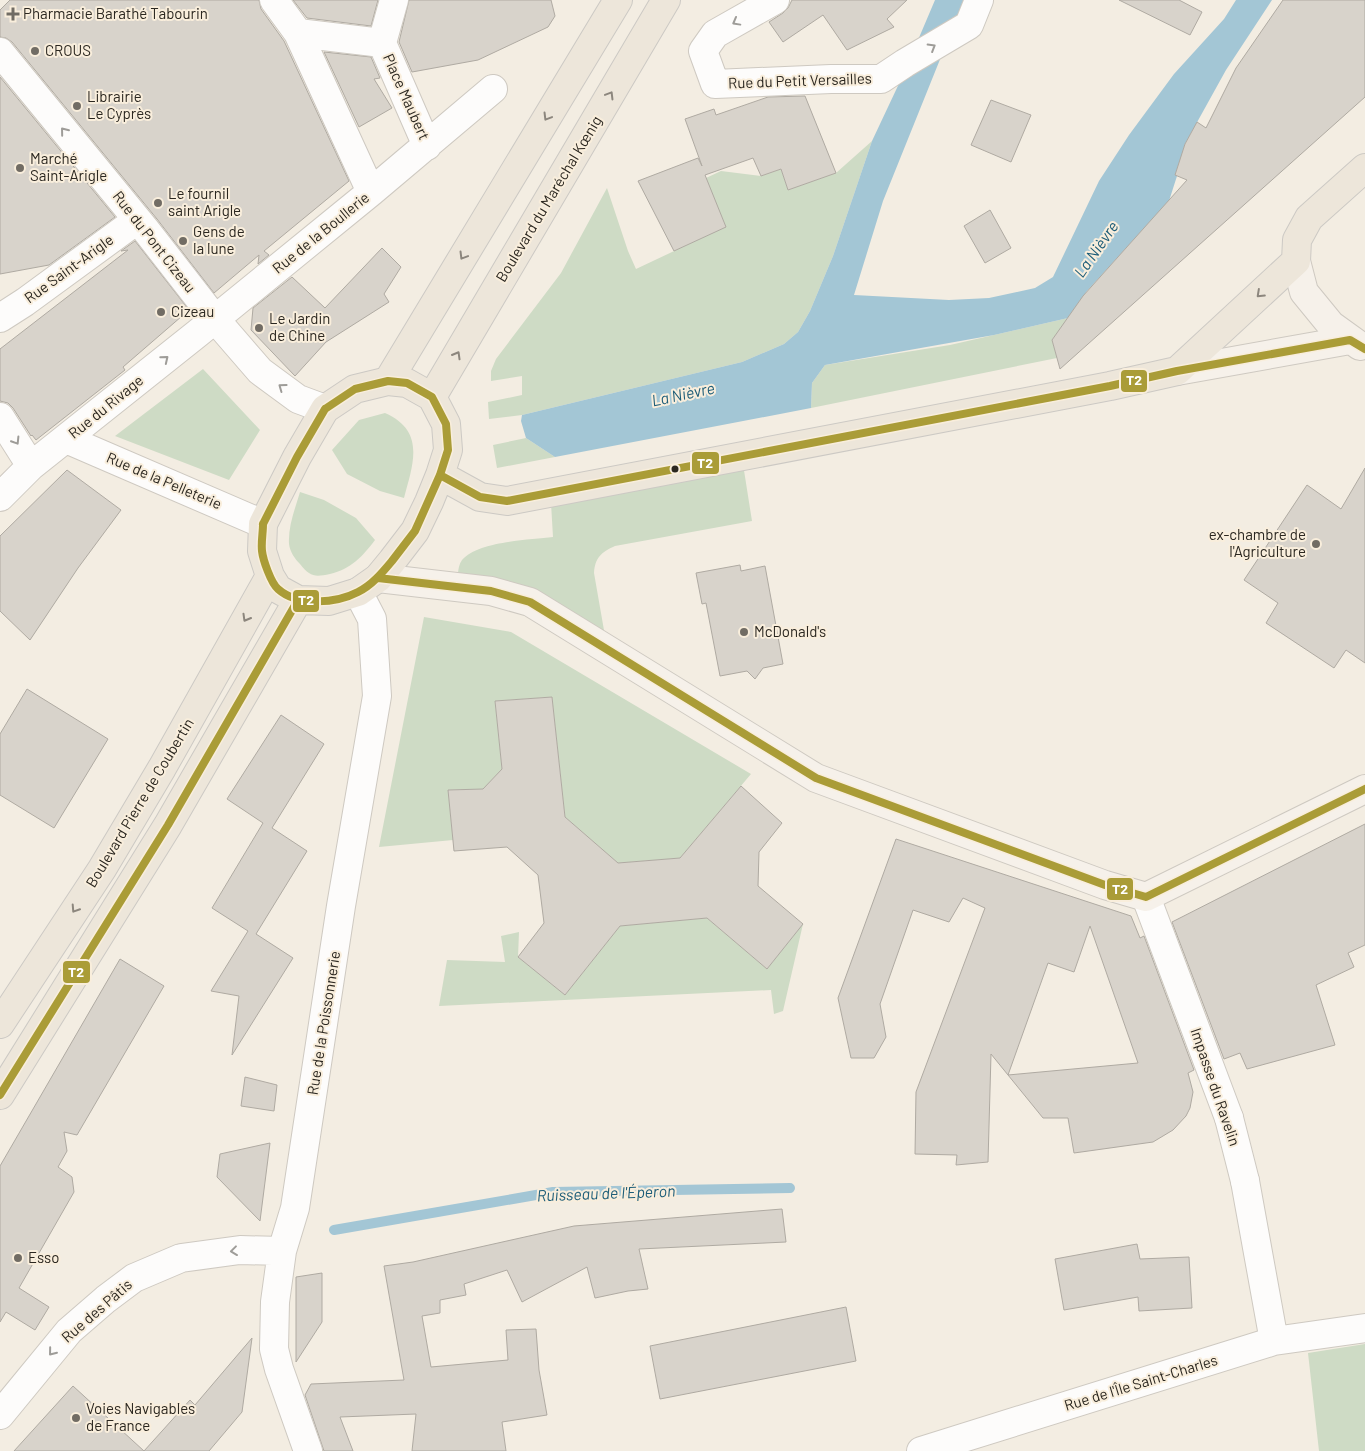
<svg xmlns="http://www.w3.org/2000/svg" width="1365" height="1451" font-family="Barlow,sans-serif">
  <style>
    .green { fill: #cedbc5 }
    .water { fill: #a3c6d5 }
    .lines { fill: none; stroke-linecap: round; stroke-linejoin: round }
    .stream { stroke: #a3c6d5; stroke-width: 10 }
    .building { fill: #d8d3cb; stroke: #afaaa2 }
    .pedestrian-casing { stroke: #cec9c1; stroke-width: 30 }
    .minor-casing { stroke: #cec9c1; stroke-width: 30 }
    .secondary-casing { stroke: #cec9c1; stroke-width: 30 }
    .primary-casing { stroke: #ccc9c4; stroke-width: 30 }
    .pedestrian { stroke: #fdfcfb; stroke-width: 28 }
    .minor { stroke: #fdfcfb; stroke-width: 28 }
    .secondary { stroke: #f6f1ea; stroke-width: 28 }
    .primary { stroke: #ede6da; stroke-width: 28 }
    .bus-1-casing { stroke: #f9eedc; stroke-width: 11 }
    .bus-1 { stroke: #aa9c37; stroke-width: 8 }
    .oneway { stroke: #9e9c98 }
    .oneway2 { stroke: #8c867d }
    .poi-dot { fill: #716c64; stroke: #f9eedc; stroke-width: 2 }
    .bus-dot { fill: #2b2720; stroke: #f9eedc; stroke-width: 2 }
    .labels { text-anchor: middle; stroke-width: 4; stroke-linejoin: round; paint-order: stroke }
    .poi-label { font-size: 15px; fill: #2b2720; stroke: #f9eedc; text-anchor: start }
    .street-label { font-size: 15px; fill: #2b2720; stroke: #f9eedc }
    .water-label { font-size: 16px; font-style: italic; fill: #1d5d78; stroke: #f9eedc }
    .line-badge { stroke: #f9eedc; stroke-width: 2 }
    .badge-label { font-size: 14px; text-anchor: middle; font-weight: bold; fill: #fff }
  </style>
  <rect width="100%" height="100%" fill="#f3ede2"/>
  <path class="green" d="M872 141 833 256 810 311 798 332 784 344 742 362 522 415 489 419 488 402 522 395V376L491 381V371L496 359 561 273 607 188 628 251 636 269 725 227 691 185 721 171 761 176 781 169 788 190 836 173Z
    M1068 318 1052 340 1057 358 811 408 812 383 825 365 950 345Z
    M203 369 260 430 229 480 115 436Z
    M385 413C426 431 413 464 404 498L380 491 347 474 332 450 359 420Z
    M526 438 555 457 497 468 493 445Z
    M743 464 752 521 615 546C601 552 595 558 594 573L605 636 515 583 458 575C458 570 459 564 462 560 478 541 529 540 553 537L551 503Z
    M300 492 324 500 356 518 375 540C362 557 351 569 330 574 315 577 310 577 300 564 295 559 290 552 289 544 288 526 295 509 300 492Z
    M424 617 511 632 751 774 680 858 618 863 565 817 552 697 495 701 502 769 483 789 448 790 453 840 379 847Z
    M707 918 767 969 803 924 783 1011 774 1014 771 990 439 1006 447 960 505 962 501 936 519 932 518 957 565 995 620 926Z
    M1365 1344V1451H1319L1308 1353Z"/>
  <path class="water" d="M935 0H966L945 47 883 201 854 295 949 300 989 298 1035 288 1053 277 1099 181 1129 135 1174 74 1224 19 1236 0H1272L1226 70 1185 144 1177 176 1169 201 1087 291 1068 318 994 335 825 365 812 383 811 408 555 457 526 438 521 421 522 415 742 362 784 344 798 332 810 311 833 256 872 141 904 73Z"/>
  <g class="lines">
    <path class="stream" d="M334 1230 553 1192 790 1188"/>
  </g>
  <path class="building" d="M10 0H259L261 9 284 41 349 181 264 251 269 255 258 264 259 255 214 293 157 219 12 42 6 38 0 37V10Z
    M293 0H378L371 26 307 18Z
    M409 0H551L555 16 548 27 478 60 412 72 399 42Z
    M792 0H907L887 19 894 27 847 50 823 15 783 42 769 22 783 13 788 8Z
    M1119 0H1179L1202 12 1190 35Z
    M1283 0H1365V97L1060 369 1052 340 1083 296 1187 180 1175 175 1185 144 1197 122 1206 128 1236 68Z
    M324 52 371 57 380 78 374 79 392 108 359 127Z
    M0 77 115 217 49 265 0 274Z
    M805 96 836 173 788 190 781 169 761 176 753 158 705 175 726 227 674 251 638 181 698 158 702 166 685 119 714 109 716 115 768 97Z
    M991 100 1031 115 1011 162 971 145Z
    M990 210 1011 248 985 263 964 226Z
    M135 241 189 310 123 367 125 370 36 440 32 435 31 436 13 408 8 403 0 401V349L128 250 121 251Z
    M382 248 401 267 384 294 389 302 326 342 295 376 251 330 253 308 292 277 325 308Z
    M1365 468V663L1346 650 1334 668 1266 623 1278 603 1244 580 1307 485 1341 509Z
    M67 470 121 510 78 568 30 640 0 611V536Z
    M740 565 741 571 765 566 783 664 763 668 755 679 747 671 720 676 706 603 702 604 696 573Z
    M27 689 108 739 54 828 0 795V734Z
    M552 697 565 817 618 863 680 858 741 786 782 823 759 852 758 886 803 924 767 969 707 918 620 926 565 995 518 957 544 923 538 875 507 847 454 851 448 790 483 789 502 769 495 701Z
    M281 715 324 744 272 828 307 851 256 934 293 958 232 1055 239 996 211 991 248 931 212 908 263 823 227 799Z
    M1365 824V945L1348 953 1354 967 1316 985 1335 1045 1247 1069 1240 1053 1224 1059 1172 922Z
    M896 839 1131 916 1140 938 1144 936 1194 1070 1188 1073 1193 1092 1190 1108 1186 1116 1173 1130 1153 1142 1074 1153 1068 1118H1043L1008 1075 1138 1063 1090 926 1074 972 1048 963 1008 1075 991 1054 988 1162 956 1165 957 1155 915 1154 916 1092 985 908 963 898 949 922 913 910 880 1004 886 1037 874 1058H851L838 998Z
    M120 959 164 986 77 1135 64 1132 67 1151 58 1167 72 1177 74 1192 19 1288 49 1307 35 1330 6 1312 0 1322V1166Z
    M245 1077 277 1085 274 1111 241 1106Z
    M270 1143 260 1221 217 1177 220 1154Z
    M782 1209 786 1242 639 1249 648 1289 628 1291 595 1298 587 1267 522 1302 507 1270 464 1284 466 1295 440 1300V1313L422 1316 431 1367 508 1360 506 1330 536 1329 539 1370 547 1415 502 1422 506 1451H412L416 1414 340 1417 353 1451H324L305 1395 311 1384 404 1380 384 1266 413 1262 574 1226Z
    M1137 1244 1140 1259 1189 1257 1192 1308 1139 1311 1138 1297 1064 1310 1055 1259Z
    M322 1273V1322L296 1362V1277Z
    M846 1307 856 1361 660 1399 650 1346Z
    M252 1338 242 1412 209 1451H14L73 1386 144 1451 190 1400 195 1405Z"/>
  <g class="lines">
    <g class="pedestrian-casing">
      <path id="pedestrian" d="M1229 1118 1245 1181"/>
    </g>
    <g class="minor-casing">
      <path id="minor" d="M274 0 298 33
        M775 0 715 34 703 51 715 84 831 79H881L905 63 969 25 979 0
        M382 43 394 0
        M0 52 145 229 215 319 260 371 298 399 325 409
        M371 192 298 33 382 43 427 146
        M0 318 25 302 137 220
        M0 417 31 466
        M66 439 263 524
        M0 497 31 466 198 333 371 192 493 89
        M1146 897 1229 1118
        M1245 1181 1274 1341
        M0 1415 69 1331 106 1299 134 1278 181 1258 240 1250 282 1251
        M308 1451 279 1369 274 1349 275 1302 282 1251 295 1208 341 906 377 696 372 619 358 592
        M921 1451 1274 1341 1365 1328"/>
    </g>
    <g class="secondary-casing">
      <path id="secondary" d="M1296 261 1304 292 1331 325 1360 346
        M1177 371 1350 340
        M378 578 491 591 530 602 816 778 1105 885 1146 897 1365 789"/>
    </g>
    <g class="primary-casing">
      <path id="primary" d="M388 381 407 383 432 397 446 424 448 450 440 475 429 502 415 531 392 561 378 578 358 592 329 601 298 600 278 589 270 576 262 551 263 524 297 457 325 409 355 389Z
        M388 381 618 0
        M432 397 666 0
        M440 475 480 497 507 501 1110 386 1177 371 1296 261 1297 240 1309 218 1365 168
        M0 1024 102 869 162 768 270 576
        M0 1095 168 825 298 600"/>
    </g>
    <use href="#pedestrian" class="pedestrian"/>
    <use href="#minor" class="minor"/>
    <use href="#secondary" class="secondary"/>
    <use href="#primary" class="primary"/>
    <g class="bus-1-casing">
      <path id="bus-1" d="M325 409 355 389 388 381 407 383 432 397 446 424 448 450 440 475 415 531
        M297 457 325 409
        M297 457 325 409
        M440 475 480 497 507 501 1110 386 1177 371 1350 340 1365 349
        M263 524C263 533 261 542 262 551 263 560 271 583 278 589 298 607 337 603 358 592 372 585 382 573 392 561
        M263 524 297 457
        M263 524 297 457
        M392 561 415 531
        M392 561 415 531
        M378 578 491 591 530 602 816 778 1105 885 1146 897 1365 789
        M0 1095 168 825 298 600"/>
    </g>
    <use href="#bus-1" class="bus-1"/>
  </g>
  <defs><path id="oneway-chevron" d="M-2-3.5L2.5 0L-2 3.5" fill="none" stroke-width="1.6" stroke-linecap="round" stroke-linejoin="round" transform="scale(1.25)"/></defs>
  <g class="oneway">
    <use href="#oneway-chevron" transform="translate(736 22) rotate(151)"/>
    <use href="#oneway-chevron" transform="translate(932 47) rotate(-31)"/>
    <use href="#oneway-chevron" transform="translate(64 131) rotate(-129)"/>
    <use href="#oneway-chevron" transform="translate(165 359) rotate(-39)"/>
    <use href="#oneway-chevron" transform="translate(282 387) rotate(-144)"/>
    <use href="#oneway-chevron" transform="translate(16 441) rotate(58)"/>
    <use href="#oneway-chevron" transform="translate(234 1251) rotate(173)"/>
    <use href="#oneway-chevron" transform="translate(52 1352) rotate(129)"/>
  </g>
  <g class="oneway2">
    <use href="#oneway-chevron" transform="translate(610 95) rotate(-59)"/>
    <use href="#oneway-chevron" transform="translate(547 117) rotate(121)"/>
    <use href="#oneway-chevron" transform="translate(463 256) rotate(121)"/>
    <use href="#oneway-chevron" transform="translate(1260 294) rotate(137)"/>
    <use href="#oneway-chevron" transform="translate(457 355) rotate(-60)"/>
    <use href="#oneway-chevron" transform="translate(246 618) rotate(120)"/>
    <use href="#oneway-chevron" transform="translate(75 909) rotate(123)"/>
  </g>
  <g class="poi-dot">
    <path d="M10.5 6.5h5v5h5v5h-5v5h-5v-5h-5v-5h5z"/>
    <circle cx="35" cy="51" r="5"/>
    <circle cx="77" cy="106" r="5"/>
    <circle cx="20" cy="168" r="5"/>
    <circle cx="158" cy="203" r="5"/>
    <circle cx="183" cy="241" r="5"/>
    <circle cx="161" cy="312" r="5"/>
    <circle cx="259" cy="328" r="5"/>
    <circle cx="1316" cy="544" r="5"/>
    <circle cx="744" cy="632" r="5"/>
    <circle cx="18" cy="1258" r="5"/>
    <circle cx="76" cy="1418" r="5"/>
  </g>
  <circle class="bus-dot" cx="675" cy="469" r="4.5"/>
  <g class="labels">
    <g class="poi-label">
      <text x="23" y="19">Pharmacie Barathé Tabourin</text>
      <text x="45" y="56">CROUS</text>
      <text x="87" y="102">Librairie<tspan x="87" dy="17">Le Cyprès</tspan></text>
      <text x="30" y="164">Marché<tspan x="30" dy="17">Saint-Arigle</tspan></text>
      <text x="168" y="199">Le fournil<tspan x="168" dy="17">saint Arigle</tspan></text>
      <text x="193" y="237">Gens de<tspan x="193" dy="17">la lune</tspan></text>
      <text x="171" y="317">Cizeau</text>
      <text x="269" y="324">Le Jardin<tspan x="269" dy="17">de Chine</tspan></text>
      <text x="1306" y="540" text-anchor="end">ex-chambre de<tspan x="1306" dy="17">l'Agriculture</tspan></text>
      <text x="754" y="637">McDonald's</text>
      <text x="28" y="1263">Esso</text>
      <text x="86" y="1414">Voies Navigables<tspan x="86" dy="17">de France</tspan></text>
    </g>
    <g class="street-label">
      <text transform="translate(800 81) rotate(-2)" y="5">Rue du Petit Versailles</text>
      <text transform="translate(406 97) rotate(66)" y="5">Place Maubert</text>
      <text transform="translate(549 199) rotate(-59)" y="5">Boulevard du Maréchal Kœnig</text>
      <text transform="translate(321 233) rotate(-39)" y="5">Rue de la Boullerie</text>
      <text transform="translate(154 242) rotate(52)" y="5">Rue du Pont Cizeau</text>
      <text transform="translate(69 269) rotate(-36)" y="5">Rue Saint-Arigle</text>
      <text transform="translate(106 407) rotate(-39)" y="5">Rue du Rivage</text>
      <text transform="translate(164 481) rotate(23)" y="5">Rue de la Pelleterie</text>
      <text transform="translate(140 803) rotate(-59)" y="5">Boulevard Pierre de Coubertin</text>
      <text transform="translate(324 1023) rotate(-81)" y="5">Rue de la Poissonnerie</text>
      <text transform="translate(1215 1087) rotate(71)" y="5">Impasse du Ravelin</text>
      <text transform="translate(97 1311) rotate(-41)" y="5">Rue des Pâtis</text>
      <text transform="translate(1141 1383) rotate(-17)" y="5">Rue de l'Île Saint-Charles</text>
    </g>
    <g class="water-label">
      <text transform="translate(1096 249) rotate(-55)" y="6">La Nièvre</text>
      <text transform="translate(683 394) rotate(-12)" y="6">La Nièvre</text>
      <text transform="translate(606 1193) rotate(-2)" y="6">Ruisseau de l'Éperon</text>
    </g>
  </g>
  <g class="line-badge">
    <rect x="1120" y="369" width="28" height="24" rx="5" fill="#aa9c37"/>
    <rect x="691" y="451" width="29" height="24" rx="5" fill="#aa9c37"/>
    <rect x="292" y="589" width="28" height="24" rx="5" fill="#aa9c37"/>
    <rect x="1106" y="877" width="28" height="24" rx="5" fill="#aa9c37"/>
    <rect x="62" y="960" width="29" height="24" rx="5" fill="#aa9c37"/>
  </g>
  <g class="badge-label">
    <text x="1134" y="385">T2</text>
    <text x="705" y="468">T2</text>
    <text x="306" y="605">T2</text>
    <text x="1120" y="894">T2</text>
    <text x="76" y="977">T2</text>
  </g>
</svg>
